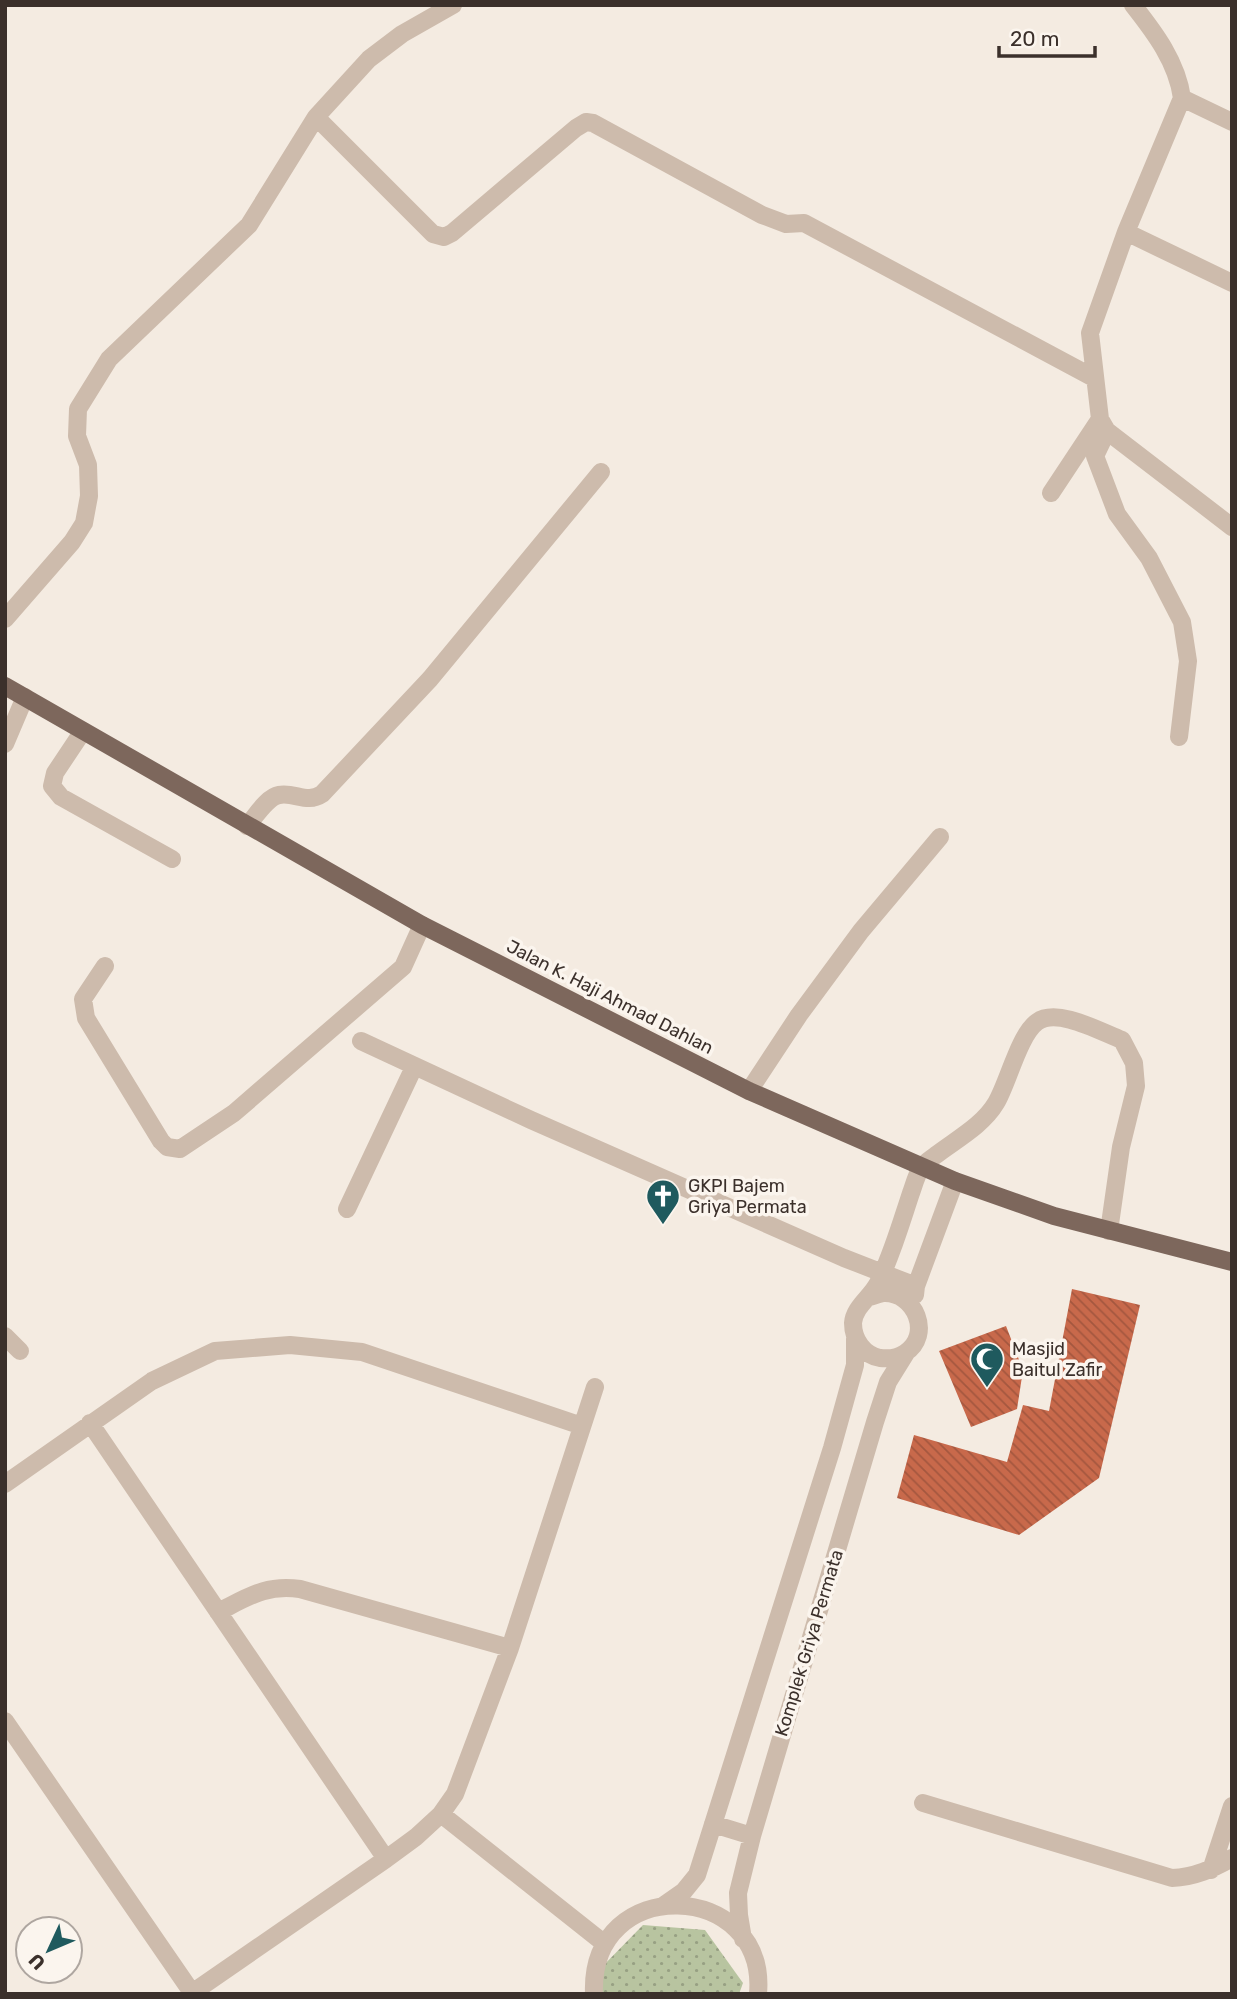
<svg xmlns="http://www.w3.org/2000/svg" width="1237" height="1999" font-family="Rubik,sans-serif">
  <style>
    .park { fill: url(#park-dots) }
    .building { fill: url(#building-back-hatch) }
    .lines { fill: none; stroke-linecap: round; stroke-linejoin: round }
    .minor { stroke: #cdbbac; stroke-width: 18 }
    .major { stroke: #7d675c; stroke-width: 18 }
    .labels { text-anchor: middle; stroke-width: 7; stroke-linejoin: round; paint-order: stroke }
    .street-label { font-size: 18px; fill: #3b302b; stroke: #fbf5ee }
    .poi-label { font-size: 18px; fill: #3b302b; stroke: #fbf5ee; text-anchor: start }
  </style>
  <defs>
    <pattern id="park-dots" width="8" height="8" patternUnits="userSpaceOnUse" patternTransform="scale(1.75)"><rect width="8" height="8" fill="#b8c4a0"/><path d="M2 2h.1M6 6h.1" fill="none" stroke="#97a083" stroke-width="1.8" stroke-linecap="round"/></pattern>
    <pattern id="building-back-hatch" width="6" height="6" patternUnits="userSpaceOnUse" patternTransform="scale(1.75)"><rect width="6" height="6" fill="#c8694b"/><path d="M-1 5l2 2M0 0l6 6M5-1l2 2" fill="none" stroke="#a4573f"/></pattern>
  </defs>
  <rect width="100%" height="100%" fill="#f4ebe1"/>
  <path class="park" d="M643 1925 705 1930 743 1983 739 1994H600L597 1972Z"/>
  <path class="building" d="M1072 1289 1140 1305 1099 1478 1019 1535 897 1498 914 1435 1007 1462 1023 1405 1049 1411Z
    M1006 1326 1023 1370 1017 1409 971 1427 939 1351Z"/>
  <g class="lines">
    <path class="minor" d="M1133 5C1155 33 1177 62 1182 98L1126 232 1090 333 1100 419 1107 431 1232 527
      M1182 98 1232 122
      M316 117 433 234 444 237 452 233 576 128 586 122 593 123 762 215 786 224 804 223 1094 378
      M1126 232 1232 283
      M1107 431 1095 456 1117 514 1149 558 1182 622 1188 661 1179 737
      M1051 493 1100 419
      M5 619 72 542 84 523 89 496 88 465 77 436 78 409 109 359 249 225 316 117 369 59 402 34 453 5
      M83 731 55 773 52 786 61 797 172 859
      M5 744 25 697
      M247 826C255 817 267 797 279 795 295 792 307 804 322 794L430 679 601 472
      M105 966 83 999 86 1018 161 1141 167 1147 180 1149 234 1113 403 967 422 925
      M361 1041 531 1120 844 1258 916 1286
      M749 1091 799 1015 861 931 940 837
      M347 1209 414 1067
      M915 1295 916 1286 955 1181
      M869 1297C873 1296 879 1294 884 1293 915 1292 933 1335 905 1353 898 1358 889 1359 880 1358 864 1355 853 1340 853 1323 854 1307 871 1297 878 1283 892 1255 901 1223 911 1193 914 1185 916 1176 921 1168 924 1163 931 1159 936 1155 957 1139 983 1125 996 1103 1008 1083 1019 1035 1037 1022 1057 1007 1101 1032 1122 1040L1134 1063 1136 1086 1121 1147 1109 1231
      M5 1336 20 1351
      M595 1387 510 1648 455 1794 441 1814 605 1944
      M90 1423 386 1859
      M5 1484 152 1381 215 1351 290 1345 362 1352 582 1426
      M218 1612C248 1597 266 1584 300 1589L510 1648
      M5 1721 193 1994
      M923 1803 1172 1878C1195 1877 1212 1869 1232 1858
      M713 1824 752 1836
      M1211 1870 1232 1806
      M664 1905 684 1891 697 1875 832 1448 855 1365V1339
      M743 1939 739 1915 738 1893 752 1836 875 1422 888 1382 906 1353
      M192 1993 386 1859 416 1837 441 1814
      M594 1994C589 1872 768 1880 758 1994"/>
    <path class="major" d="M5 686 422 925 749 1091 955 1181 1054 1216 1232 1262"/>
  </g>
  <defs>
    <g id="church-pin" transform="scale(1.75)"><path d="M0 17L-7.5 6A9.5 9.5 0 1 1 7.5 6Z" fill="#1f5a5e" stroke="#fbf5ee"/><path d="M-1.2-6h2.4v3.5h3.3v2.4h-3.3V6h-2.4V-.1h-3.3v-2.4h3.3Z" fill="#fff"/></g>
    <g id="mosque-pin" transform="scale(1.75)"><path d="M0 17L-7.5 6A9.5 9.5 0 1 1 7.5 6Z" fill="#1f5a5e" stroke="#fbf5ee"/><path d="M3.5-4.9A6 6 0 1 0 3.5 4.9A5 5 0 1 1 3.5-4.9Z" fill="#fff"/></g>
  </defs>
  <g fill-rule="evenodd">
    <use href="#church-pin" x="663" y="1196"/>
    <use href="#mosque-pin" x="987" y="1359"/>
  </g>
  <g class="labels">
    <g class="street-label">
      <text transform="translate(610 997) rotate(27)" y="6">Jalan K. Haji Ahmad Dahlan</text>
      <text transform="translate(809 1643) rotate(-73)" y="6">Komplek Griya Permata</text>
    </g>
    <g class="poi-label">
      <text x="688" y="1192">GKPI Bajem<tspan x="688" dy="21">Griya Permata</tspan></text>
      <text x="1012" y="1355">Masjid<tspan x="1012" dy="21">Baitul Zafir</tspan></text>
    </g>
  </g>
  <rect width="1237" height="1999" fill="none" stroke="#3b302b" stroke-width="14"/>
  <g transform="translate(49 1950) rotate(226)"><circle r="33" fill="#fbf5ee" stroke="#aea6a0" stroke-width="2"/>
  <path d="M0-5L12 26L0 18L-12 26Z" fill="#1f5a5e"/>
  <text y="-10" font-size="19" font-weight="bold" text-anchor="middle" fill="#3b302b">U</text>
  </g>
  <path d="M999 46v10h96v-10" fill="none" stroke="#3b302b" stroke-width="3.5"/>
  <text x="1010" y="46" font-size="21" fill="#3b302b" stroke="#fbf5ee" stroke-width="5" paint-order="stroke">20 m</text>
</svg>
